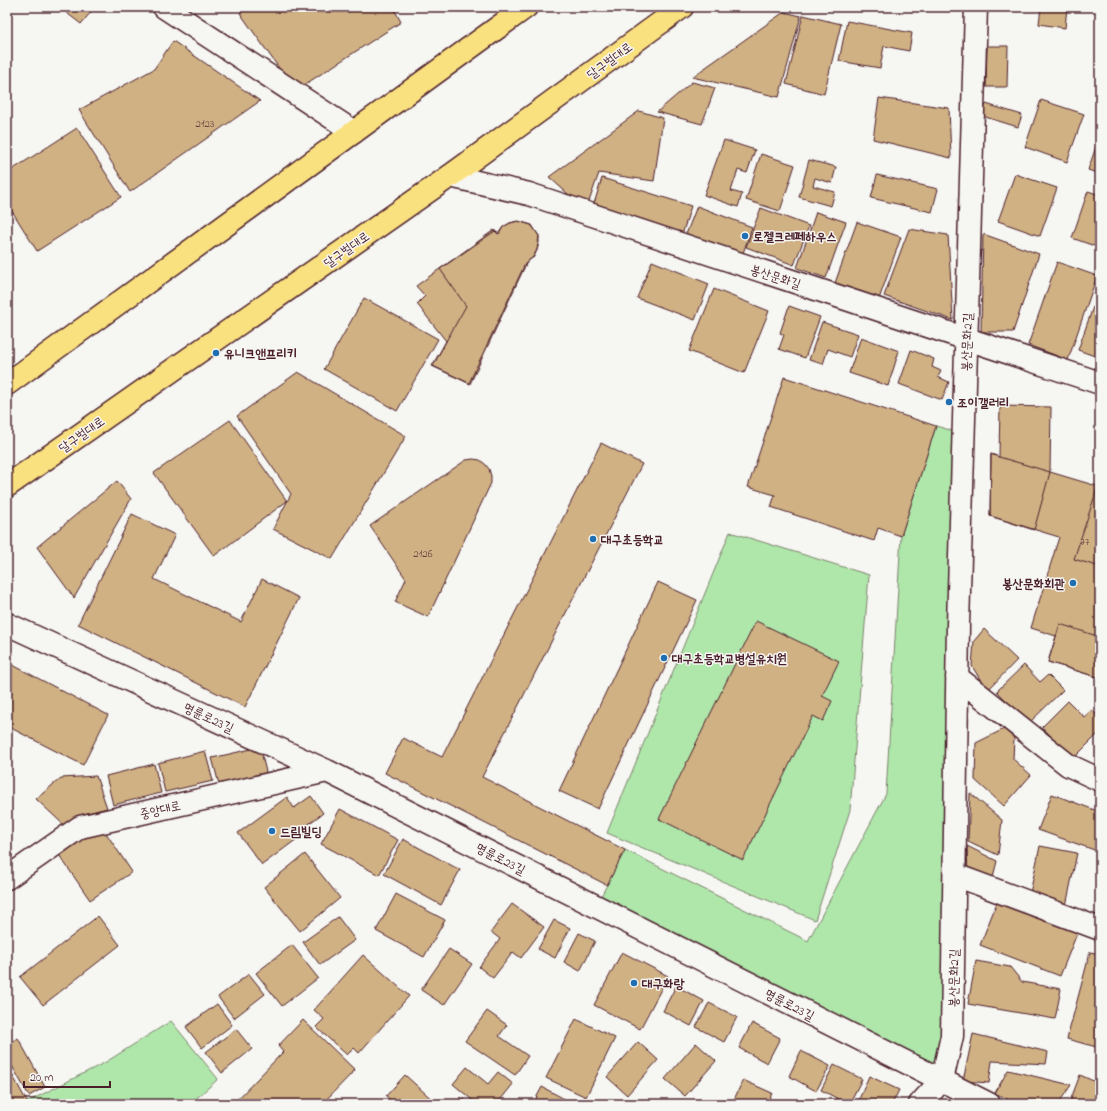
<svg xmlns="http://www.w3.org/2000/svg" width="1107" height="1111" font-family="'Indie Flower','Poor Story',sans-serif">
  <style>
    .green { fill: #afe7ab; stroke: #7c836b }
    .building { fill: #d0b184; stroke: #4a1f2b }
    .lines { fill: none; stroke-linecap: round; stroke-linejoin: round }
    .minor-casing { stroke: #4a1f2b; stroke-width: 25 }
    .major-casing { stroke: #4a1f2b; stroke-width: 25 }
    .minor { stroke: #f6f6f2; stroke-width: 22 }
    .major { stroke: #fae180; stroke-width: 22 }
    .poi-dot { fill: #1f6fb2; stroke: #f6f6f2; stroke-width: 1.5 }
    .labels { text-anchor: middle; stroke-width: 3; stroke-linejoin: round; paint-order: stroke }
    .number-label { font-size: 11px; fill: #6c4441 }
    .street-label { font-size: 13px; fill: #4a1f2b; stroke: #f6f6f2 }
    .poi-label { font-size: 13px; font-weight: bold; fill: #4a1f2b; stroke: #f6f6f2; text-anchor: start }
  </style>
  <rect width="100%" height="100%" fill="#f6f6f2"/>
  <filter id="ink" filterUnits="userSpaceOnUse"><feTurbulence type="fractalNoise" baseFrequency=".025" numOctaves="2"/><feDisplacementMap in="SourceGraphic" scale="8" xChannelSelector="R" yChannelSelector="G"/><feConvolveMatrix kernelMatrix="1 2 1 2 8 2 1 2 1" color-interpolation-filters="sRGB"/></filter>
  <g filter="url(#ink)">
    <path class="green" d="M936 426 960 433 942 1080 596 906 625 850 808 941 886 794 901 536Z
      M730 532 869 575 850 810 815 920 607 833Z
      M171 1021 218 1079 190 1104H25L27 1102 106 1062Z"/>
    <path class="building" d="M59 7H95L81 24Z
      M249 7H393L401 22 301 87 291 85 240 13Z
      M864 7H882L877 10Z
      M1041 7H1067L1065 28 1039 24Z
      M784 12 801 16 779 97 692 77Z
      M803 15 841 24 824 94 786 84Z
      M847 21 912 33 909 51 884 46 880 68 839 61Z
      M173 41 260 101 130 192 79 110 154 69Z
      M987 46H1008L1007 87H986Z
      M692 82 715 88 702 124 657 112Z
      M879 98 949 108 951 158 873 139Z
      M1041 100 1084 114 1067 162 1025 147Z
      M986 104 1022 115 1018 127 982 116Z
      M639 111 663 118 654 181 599 173 586 210 549 177Z
      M77 128 121 197 37 251 7 203V173Z
      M1100 135V174L1088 170Z
      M724 140 755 150 747 173 738 170 731 191 742 194 738 207 704 195Z
      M761 154 795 165 780 211 746 200Z
      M809 160 836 167 832 183 815 178 813 186 835 192 831 206 799 197Z
      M1015 174 1057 188 1040 236 998 221Z
      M877 175 938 189 932 212 871 198Z
      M602 178 691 206 682 235 593 207Z
      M1088 191 1100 195V248L1072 238Z
      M697 206 752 227 741 259 685 237Z
      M761 208 809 226 794 265 746 247Z
      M816 212 846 222 826 278 797 268Z
      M518 221 531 225 535 230 539 236V243L537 250 533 257 525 264 469 383 433 366 446 341 417 304 425 296 416 286 494 230 498 234 503 227 510 223Z
      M518 221 532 225 535 230 539 236 537 250 534 257 528 261 526 264 470 384 432 366 466 306 440 269 495 231 499 234 503 227 510 223Z
      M857 222 901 237 879 299 835 283Z
      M909 229 948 235 953 320 884 296Z
      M983 234 1039 254 1013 332H981Z
      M652 261 709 284 695 320 637 298Z
      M1057 262 1097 276 1068 360 1028 345Z
      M714 289 769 311 744 373 689 351Z
      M7 293 11 298 7 301Z
      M364 298 438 339 397 411 324 369Z
      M789 306 820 317 805 358 779 349 784 335 780 333Z
      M1093 307 1100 309V358L1078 350Z
      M822 322 858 334 850 357 828 349 823 364 809 360Z
      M861 337 899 351 888 386 849 373Z
      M911 350 934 359 932 367 941 371 938 377 949 382 942 400 899 384Z
      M298 372 406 436 332 559 273 529 291 494 237 416Z
      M784 377 936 426 901 536 878 528 874 541 771 507 775 495 748 487Z
      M1000 406 1051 407 1050 472 1100 487V678L1048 662 1056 636 1031 628 1059 537 990 516 991 454 999 457Z
      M230 420 287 501 214 556 154 473Z
      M601 443 642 464 482 777 625 850 607 885 385 773 403 738 442 757Z
      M991 454 999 457 1050 472 1034 530 990 516Z
      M473 459 480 460 485 464 489 469 491 476V483L428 617 395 602 406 579 370 526 466 460Z
      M117 481 131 499 74 598 37 547Z
      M1098 486 1100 487V567L1074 559Z
      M132 514 175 535 154 579 241 622 262 579 299 598 245 707 78 624Z
      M658 582 697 600 598 809 559 791Z
      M756 621 839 661 822 696 832 701 823 721 813 716 743 860 659 819Z
      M1060 624 1100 637V678L1048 662Z
      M984 629 1017 660 987 691 972 666 974 641Z
      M7 662 108 715 83 765 7 726Z
      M1024 665 1040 682 1048 675 1063 690 1028 724 997 691Z
      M1068 701 1084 717 1092 710 1100 718V732L1073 759 1042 727Z
      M1004 729 1014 738 1013 759 1031 775 1004 806 975 780 976 743Z
      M260 747 267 776 220 788 212 758Z
      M205 751 213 781 165 792 158 763Z
      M154 764 161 793 113 805 106 776Z
      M96 776 107 808 80 815 66 827 36 799 61 778Z
      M970 793 1002 820 998 855 968 841Z
      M1052 794 1100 812V852L1038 830Z
      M311 796 323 813 302 829 305 833 262 865 238 833 287 797 294 808Z
      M340 809 398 840 379 875 321 844Z
      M100 824 132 872 90 900 57 852Z
      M403 839 460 870 441 905 384 874Z
      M967 846 997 861 991 885 968 875Z
      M1040 846 1077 853 1066 906 1029 898Z
      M305 854 340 898 300 931 264 887Z
      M396 894 445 920 424 957 376 931Z
      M998 900 1078 931 1060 976 980 945Z
      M512 904 544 927 521 958 513 952 493 978 479 967 500 939 491 932Z
      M98 916 120 945 43 1005 20 977Z
      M338 917 355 940 320 965 303 942Z
      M554 920 570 928 555 958 538 949Z
      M579 933 595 941 580 971 564 962Z
      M292 945 318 978 282 1006 256 973Z
      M449 949 472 964 444 1005 421 990Z
      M622 952 668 976 640 1029 594 1005Z
      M1090 952 1100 954V1048L1067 1039Z
      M363 955 409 996 359 1053 354 1048 347 1055 316 1027 324 1019 314 1010Z
      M976 961 1010 967 1022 982 1061 989 1055 1019 968 1004Z
      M249 974 265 994 234 1018 218 997Z
      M676 986 704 1001 691 1026 663 1011Z
      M709 1003 737 1017 724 1042 696 1027Z
      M217 1004 232 1025 202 1048 186 1027Z
      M487 1011 507 1025 499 1036 528 1056 515 1075 465 1041Z
      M576 1019 615 1038 586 1097 546 1078Z
      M303 1020 355 1070 322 1104H233L283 1052 278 1046Z
      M752 1023 780 1038 767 1063 739 1048Z
      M236 1029 252 1049 222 1073 206 1052Z
      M973 1034 1048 1052 1046 1064 992 1061 989 1083 963 1081Z
      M18 1038 45 1087 29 1096 7 1057V1044Z
      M638 1042 658 1060 627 1095 607 1077Z
      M696 1043 716 1061 685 1096 665 1079Z
      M801 1051 830 1066 816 1091 789 1076Z
      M7 1065 27 1102 25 1104H7Z
      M834 1065 862 1079 849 1104H848L821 1090Z
      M467 1067 488 1084 498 1072 513 1084 497 1104H477L453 1084Z
      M1008 1070 1071 1085 1058 1104H1017L995 1093Z
      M405 1075 437 1104H395L386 1096Z
      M1080 1075 1100 1084V1104H1069Z
      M869 1076 899 1090 892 1104H857Z
      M743 1080 772 1093 767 1104H732Z
      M542 1087 574 1104H533Z
      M461 1097 469 1104H455Z
      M604 1101 628 1102 627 1104H604Z
      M641 1102 664 1104H641Z"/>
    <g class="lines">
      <g class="minor-casing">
        <path id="minor" d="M164 7 354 132
          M450 176 529 194 1100 383
          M7 624 327 771 989 1104
          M957 677 1068 765 1100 780
          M955 875 1100 929
          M7 878 80 827 327 771
          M920 1104 942 1080 952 1036 958 625 976 7"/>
      </g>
      <g class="major-casing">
        <path id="major" d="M7 384 526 7
          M7 486 450 176 682 7"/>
      </g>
      <use href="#minor" class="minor"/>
      <use href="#major" class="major"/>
    </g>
  </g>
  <g class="poi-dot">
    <circle cx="745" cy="236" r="4"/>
    <circle cx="216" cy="353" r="4"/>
    <circle cx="949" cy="402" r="4"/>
    <circle cx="593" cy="539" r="4"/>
    <circle cx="1073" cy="583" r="4"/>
    <circle cx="664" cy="658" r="4"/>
    <circle cx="272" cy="831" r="4"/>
    <circle cx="634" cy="983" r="4"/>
  </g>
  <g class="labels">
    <g class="number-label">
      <text x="205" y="127">2123</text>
      <text x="1085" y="545">77</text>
      <text x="423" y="557">2126</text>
    </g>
    <g class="street-label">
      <text transform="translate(609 60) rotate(-36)" y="5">달구벌대로</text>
      <text transform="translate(346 249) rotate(-35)" y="5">달구벌대로</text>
      <text transform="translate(776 276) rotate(18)" y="5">봉산문화길</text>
      <text transform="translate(966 342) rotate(-88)" y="5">봉산문화2길</text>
      <text transform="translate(81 434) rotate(-35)" y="5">달구벌대로</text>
      <text transform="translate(209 717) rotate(25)" y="5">명륜로23길</text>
      <text transform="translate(160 809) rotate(-13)" y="5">중앙대로</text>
      <text transform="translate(501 858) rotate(27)" y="5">명륜로23길</text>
      <text transform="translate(953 978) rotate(-89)" y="5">봉산문화2길</text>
      <text transform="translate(790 1004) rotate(27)" y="5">명륜로23길</text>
    </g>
    <g class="poi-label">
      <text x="753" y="241">로젤크레페하우스</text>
      <text x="224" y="358">유니크앤프리키</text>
      <text x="957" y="407">조이갤러리</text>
      <text x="601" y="544">대구초등학교</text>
      <text x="1065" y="588" text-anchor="end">봉산문화회관</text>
      <text x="672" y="663">대구초등학교병설유치원</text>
      <text x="280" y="836">드림빌딩</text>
      <text x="642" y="988">대구화랑</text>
    </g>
  </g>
  <rect width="1107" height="1111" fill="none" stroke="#f6f6f2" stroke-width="24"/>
  <rect x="12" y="12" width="1083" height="1087" fill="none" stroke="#4a1f2b" stroke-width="1.5" filter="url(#ink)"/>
  <path d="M24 1081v6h86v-6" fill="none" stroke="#4a1f2b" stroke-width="2"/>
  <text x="30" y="1081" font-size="12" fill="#4a1f2b" stroke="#f6f6f2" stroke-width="3" paint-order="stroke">20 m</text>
</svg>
